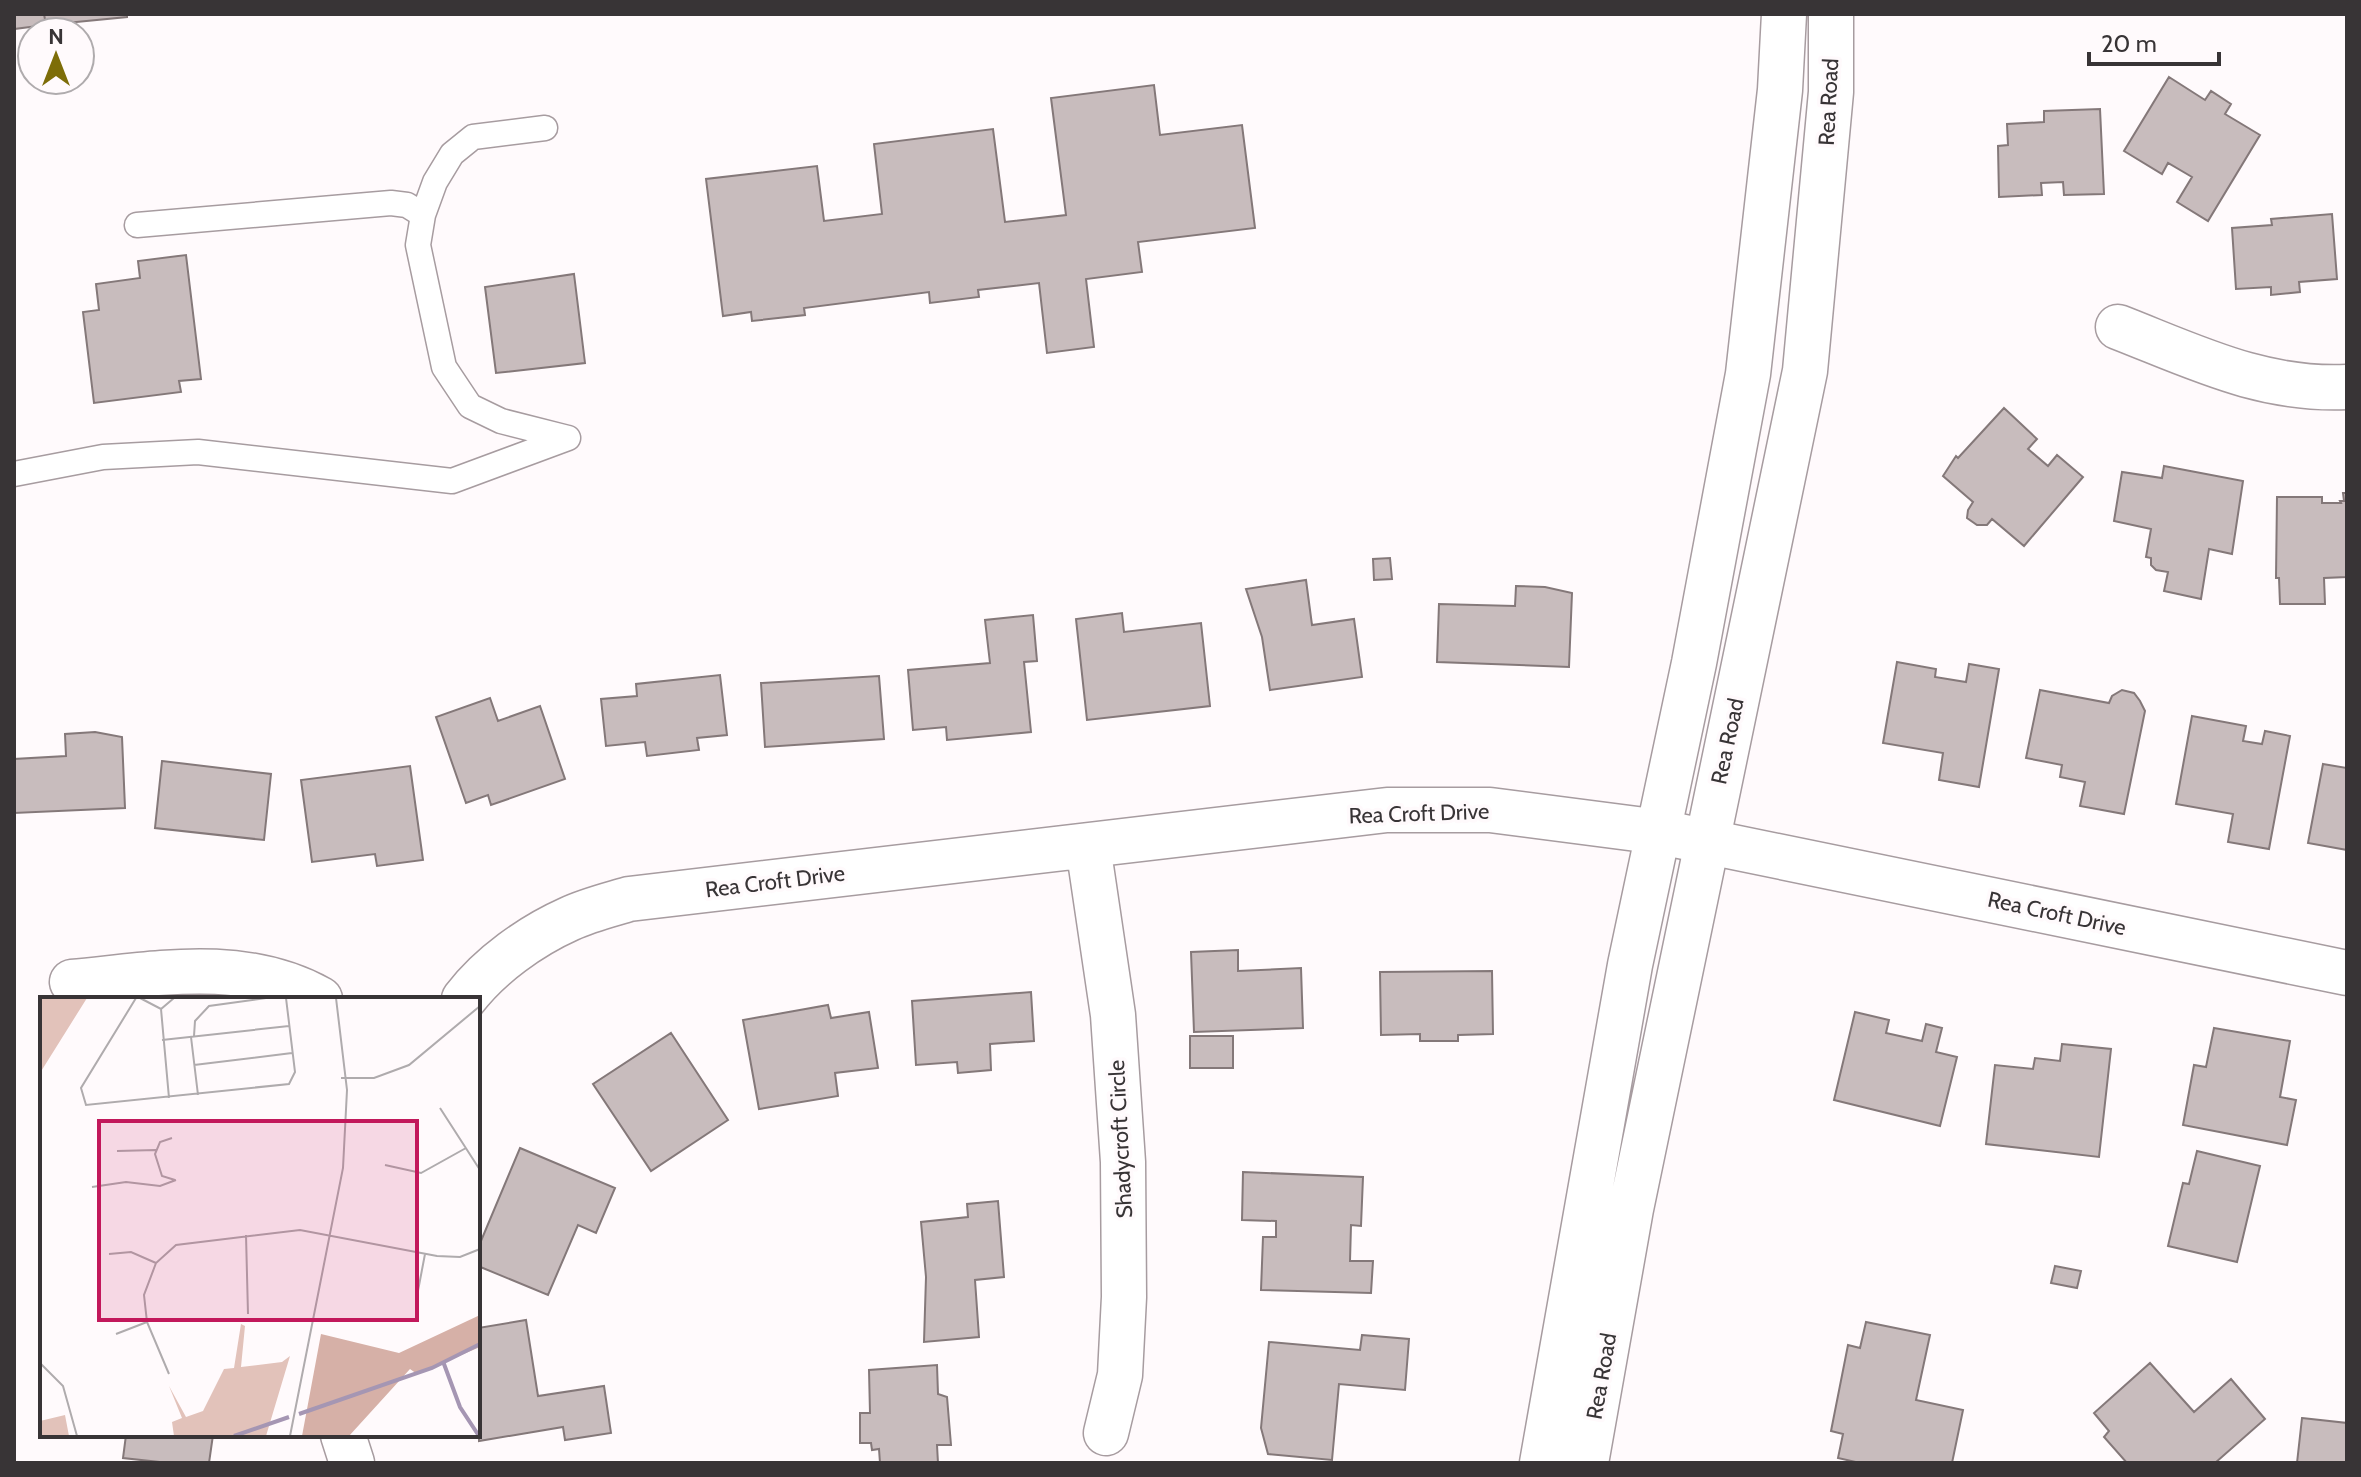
<svg xmlns="http://www.w3.org/2000/svg" width="2361" height="1477" font-family="Cabin,sans-serif">
  <style>
    .building { fill: #c8bcbd; stroke: #847879; stroke-width: 2 }
    .lines { fill: none; stroke-linecap: round; stroke-linejoin: round }
    .service-casing { stroke: #a79ca0; stroke-width: 27 }
    .minor-casing { stroke: #a79ca0; stroke-width: 47 }
    .secondary-casing { stroke: #a79ca0; stroke-width: 47 }
    .service { stroke: #fff; stroke-width: 24 }
    .minor { stroke: #fff; stroke-width: 44 }
    .secondary { stroke: #fff; stroke-width: 44 }
    .labels { text-anchor: middle; stroke-width: 7; stroke-linejoin: round; paint-order: stroke }
    .street-label { font-size: 22px; fill: #383436; stroke: #fffafc }
    .inset-river { fill: none; stroke: #a596b3; stroke-width: 4 }
    .inset-road { fill: none; stroke: #afabad; stroke-width: 2 }
    .view { fill: #c2185b; fill-opacity: 0.15; stroke: #c2185b; stroke-width: 4 }
    .inset-edge { fill: none; stroke: #383436; stroke-width: 4 }
  </style>
  <rect width="100%" height="100%" fill="#fffafc"/>
  <path class="building" d="M14 14H44L46 25 14 29Z
    M44 14H127V17L46 25Z
    M2169 77 2205 100 2211 91 2231 104 2225 114 2260 135 2208 221 2177 202 2192 177 2168 163 2162 174 2124 151Z
    M1154 85 1160 135 1242 125 1255 228 1138 242 1142 272 1086 279 1094 347 1047 353 1039 283 978 290 979 297 930 303 929 292 804 308 805 315 752 321 751 312 723 316 706 179 817 166 824 221 882 214 874 144 993 129 1005 222 1066 215 1051 98Z
    M2100 109 2104 194 2064 195 2063 182 2041 183 2042 195 1999 197 1998 146 2008 145 2007 124 2044 122V111Z
    M2332 214 2337 279 2299 282 2300 292 2271 295V287L2236 289 2232 228 2272 225 2271 219Z
    M186 255 201 379 179 381 181 392 94 403 83 312 99 310 96 284 140 278 138 261Z
    M574 274 585 363 496 373 485 287Z
    M2004 408 2037 439 2028 449 2048 466 2057 455 2083 477 2024 546 1992 519 1987 525H1977L1967 518 1968 510 1973 502 1943 476 1956 456 1958 458Z
    M2164 466 2243 481 2232 554 2209 549 2201 599 2164 591 2168 572 2156 570 2151 565V558L2146 557 2151 529 2114 521 2122 472 2162 478Z
    M2343 493H2347V577L2324 578 2325 604H2280L2279 578H2276L2277 497H2322V503H2341L2340 501H2344Z
    M1390 558 1392 579 1374 580 1373 559Z
    M1306 580 1312 625 1354 619 1362 677 1270 690 1262 637 1246 589Z
    M1516 586 1545 587 1572 593 1569 667 1437 662 1439 604 1515 606Z
    M1122 613 1124 632 1201 623 1210 706 1087 720 1076 619Z
    M1033 615 1037 661 1024 662 1031 732 947 740 946 727 913 730 908 670 990 663 985 620Z
    M1897 662 1936 669 1935 677 1966 682 1969 664 1999 669 1979 787 1939 780 1943 753 1883 743Z
    M720 675 727 735 697 738 699 750 647 756 645 742 606 746 601 699 637 696 636 684Z
    M879 676 884 739 765 747 761 683Z
    M2040 690 2109 703 2112 696 2122 690 2134 693 2140 701 2145 711 2124 814 2080 806 2085 782 2060 777 2062 765 2026 758Z
    M490 698 498 721 540 706 565 779 491 805 488 795 466 803 436 717Z
    M2192 716 2246 726 2243 741 2262 744 2265 731 2290 736 2269 849 2228 842 2233 814 2176 804Z
    M95 732 122 737 125 808 14 813V759L66 756 65 734Z
    M162 761 271 774 264 840 155 828Z
    M2323 764 2347 768V850L2308 843Z
    M410 766 423 860 377 866 375 854 312 862 301 780Z
    M1238 950V971L1301 968 1303 1028 1194 1032 1191 952Z
    M1492 971 1493 1034 1458 1035V1041H1420V1034L1381 1035 1380 972Z
    M1031 992 1034 1041 990 1044 991 1070 958 1073 957 1062 916 1065 912 1001Z
    M828 1005 831 1018 869 1012 878 1068 835 1073 838 1096 759 1109 743 1020Z
    M1855 1012 1889 1020 1886 1033 1922 1041 1926 1024 1942 1028 1936 1052 1957 1057 1940 1126 1834 1100Z
    M2214 1028 2290 1041 2280 1097 2296 1100 2287 1145 2183 1125 2194 1065 2206 1067Z
    M671 1033 728 1120 651 1171 593 1084Z
    M1190 1036H1233V1068H1190Z
    M2062 1044 2111 1049 2099 1157 1986 1144 1995 1065 2033 1069 2035 1058 2060 1061Z
    M520 1148 615 1188 596 1233 578 1225 548 1295 478 1266V1248Z
    M2197 1151 2260 1166 2237 1262 2168 1246 2183 1183 2189 1184Z
    M1243 1172 1363 1177 1361 1226 1351 1225 1350 1261H1373L1371 1293 1261 1290 1263 1237H1276V1221L1242 1220Z
    M998 1201 1004 1277 975 1280 979 1337 924 1342 926 1277 921 1222 968 1217 967 1204Z
    M2055 1266 2081 1271 2077 1288 2051 1283Z
    M526 1320 538 1396 604 1386 611 1433 565 1440 563 1427 479 1441 478 1328Z
    M1866 1322 1930 1335 1916 1400 1963 1410 1952 1463H1860L1838 1458 1843 1434 1831 1431 1848 1345 1860 1348Z
    M1362 1335 1409 1339 1405 1390 1339 1384 1332 1460 1268 1454 1261 1428 1269 1342 1360 1350Z
    M2150 1363 2194 1412 2231 1379 2265 1419 2215 1463H2127L2104 1437 2109 1431 2094 1413Z
    M937 1365 938 1394 947 1397 951 1445H937L938 1463H880L879 1449 872 1450 871 1443H860V1413H870L869 1370Z
    M2302 1418 2347 1423V1463H2297Z
    M126 1435H213L209 1463H169L123 1458Z"/>
  <g class="lines">
    <g class="service-casing">
      <path id="service" d="M545 128 473 137 452 154 435 182 423 215 418 245 444 367 470 406 501 421 568 438
        M137 225 391 203 407 205 423 215
        M14 474 103 457 198 452 452 481 568 438"/>
    </g>
    <g class="minor-casing">
      <path id="minor" d="M2118 327C2195 357 2262 391 2347 387
        M1088 846 1113 1015 1123 1162 1124 1297 1120 1375 1106 1433
        M72 982C156 974 242 956 320 999
        M464 999C490 965 531 936 569 919 588 910 609 905 629 899L1387 810H1490L1660 832 2347 973
        M343 1435 352 1463"/>
    </g>
    <g class="secondary-casing">
      <path id="secondary" d="M1542 1463 1630 965 1694 663 1748 374 1780 90 1784 14
        M1586 1463 1631 1209 1805 371 1831 92V14"/>
    </g>
    <use href="#service" class="service"/>
    <use href="#minor" class="minor"/>
    <use href="#secondary" class="secondary"/>
  </g>
  <g class="labels">
    <g class="street-label">
      <text transform="translate(1828 102) rotate(-87)" y="8">Rea Road</text>
      <text transform="translate(1727 741) rotate(-78)" y="8">Rea Road</text>
      <text transform="translate(1419 813) rotate(-2)" y="8">Rea Croft Drive</text>
      <text transform="translate(775 881) rotate(-7)" y="8">Rea Croft Drive</text>
      <text transform="translate(2057 913) rotate(12)" y="8">Rea Croft Drive</text>
      <text transform="translate(1120 1139) rotate(-93)" y="8">Shadycroft Circle</text>
      <text transform="translate(1601 1376) rotate(-80)" y="8">Rea Road</text>
    </g>
  </g>
  <g transform="translate(40 997)">
    <rect width="440" height="440" fill="#fffafc"/>
    <path d="M0 1H47L0 76ZM201 327 205 329 201 370 242 365 250 359 226 439H134L132 425 142 421 129 389 146 420 163 414 184 372 194 371ZM25 418 29 439H0V424Z" fill="#e2c2ba"/>
    <path d="M440 318V350L377 377 370 372 309 439H262L281 337 359 356Z" fill="#d6b0a7"/>
    <path class="inset-river" d="M404 367 420 410 439 439M259 417 392 371 440 347M194 439 249 420"/>
    <path class="inset-road" d="M96 1 41 91 46 108 249 87 255 75 246 1M100 1 121 12 134 1M121 12 129 101M154 39 155 24 169 9 226 1M151 40 158 98M122 43 249 29M154 68 252 56M301 81H334L369 68 440 9M400 111 440 173M132 141 120 145 115 157 122 179 135 183M77 154 116 153M345 168 381 176 426 151M52 190 86 185 120 189 136 183M206 238 208 317M69 257 91 255 116 266M377 299 385 257M76 337 107 325M0 366 23 389 37 439M129 377 107 325 104 298 116 266 136 248 260 233 397 259 420 260 440 252M250 439 303 171 307 93 296 1"/>
    <path class="view" d="M59 124H377V323H59Z"/>
    <rect width="440" height="440" class="inset-edge"/>
  </g>
  <rect width="2361" height="1477" fill="none" stroke="#383436" stroke-width="32"/>
  <g transform="translate(56 56)"><circle r="38" fill="#fffafc" stroke="#afabad" stroke-width="2"/>
  <path d="M0-6L14 30L0 20L-14 30Z" fill="#7d6d08"/>
  <text y="-12" font-size="22" font-weight="bold" text-anchor="middle" fill="#383436">N</text>
  </g>
  <path d="M2089 52v12h130v-12" fill="none" stroke="#383436" stroke-width="4"/>
  <text x="2101" y="52" font-size="24" fill="#383436" stroke="#fffafc" stroke-width="6" paint-order="stroke">20 m</text>
</svg>
